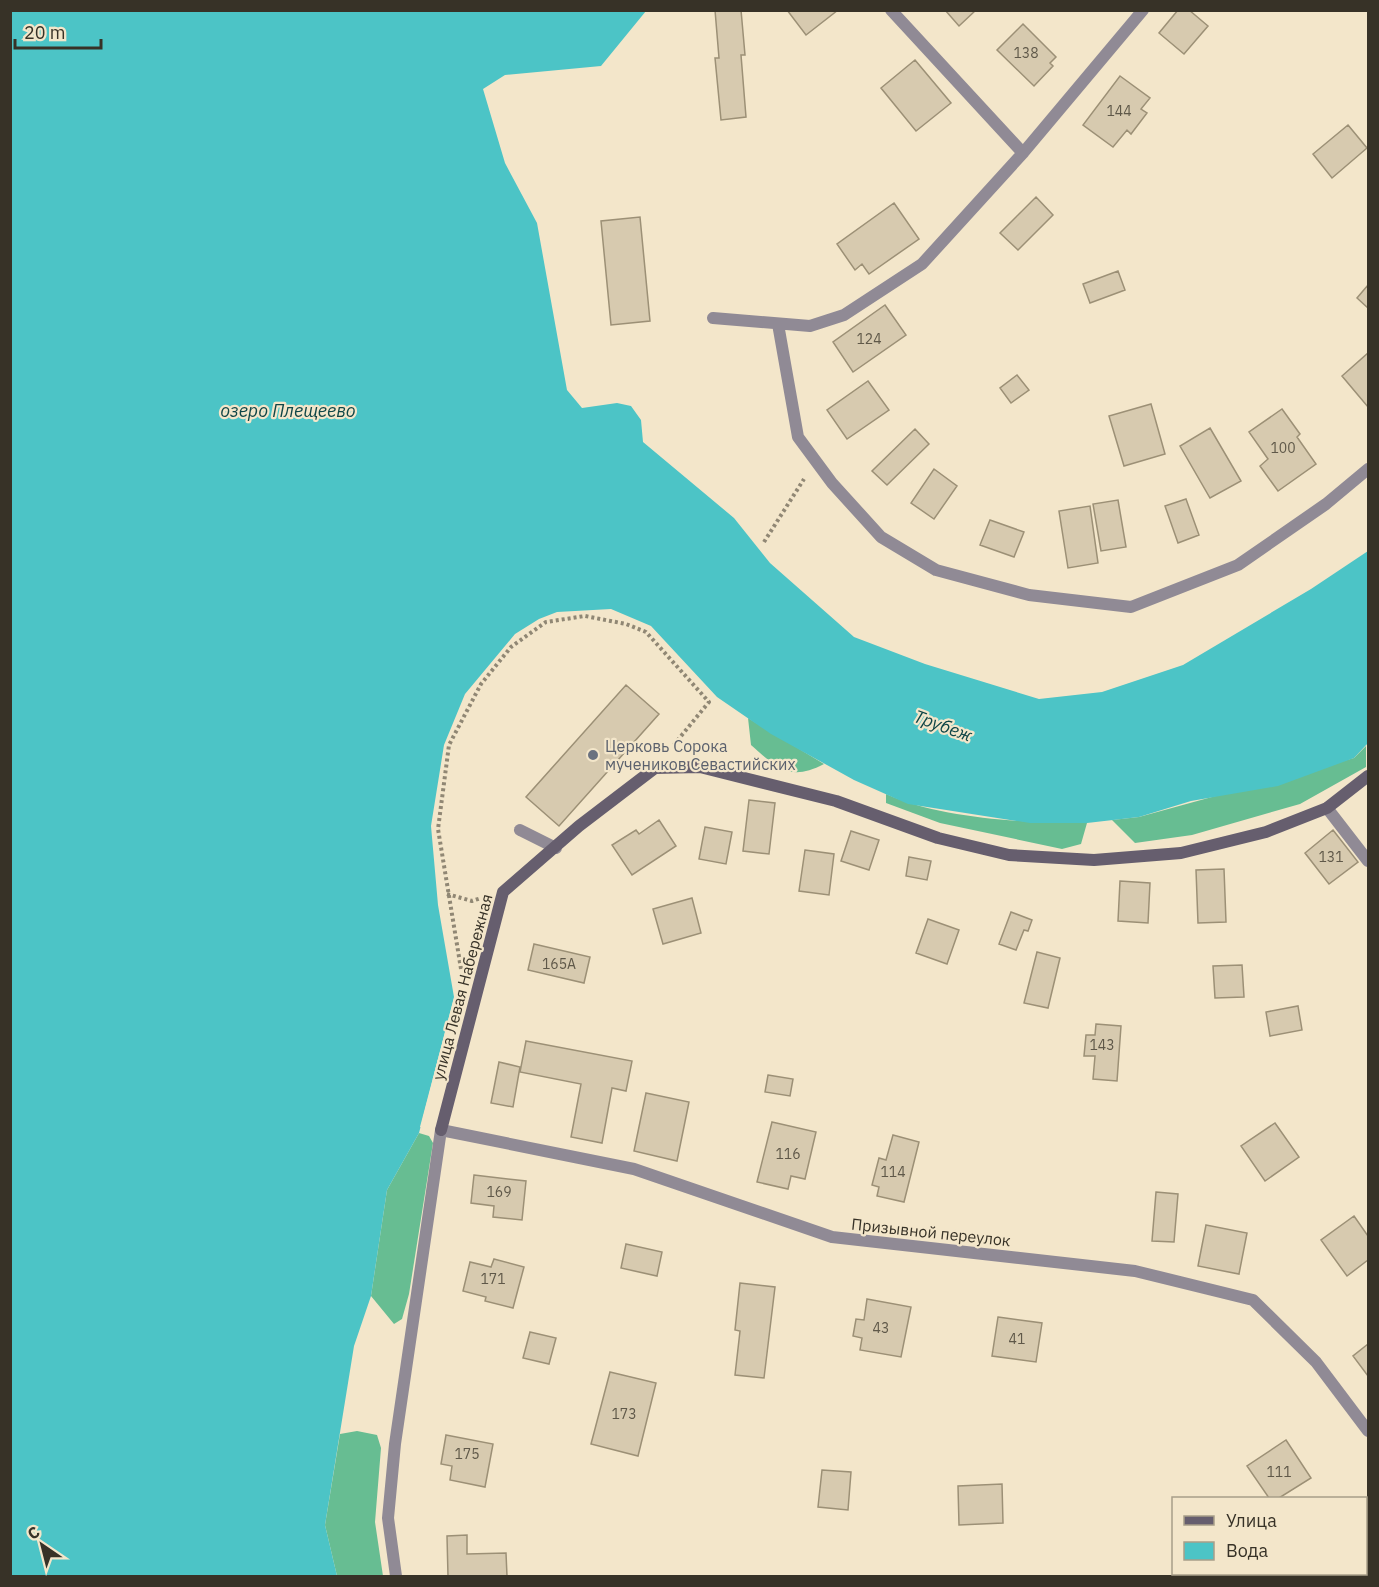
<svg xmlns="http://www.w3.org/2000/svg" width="1379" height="1587" font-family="'IBM Plex Sans',sans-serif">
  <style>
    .forest { fill: #67bd92 }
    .water { fill: #4cc4c6 }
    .pier { fill: #f3e6ca }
    .building { fill: #d7caaf; stroke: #9c9076; stroke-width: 1.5 }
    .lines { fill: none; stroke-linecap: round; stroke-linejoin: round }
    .path { stroke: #908774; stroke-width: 4; stroke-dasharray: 3 3; stroke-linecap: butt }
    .lane { stroke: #908a95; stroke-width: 12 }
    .street { stroke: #908a95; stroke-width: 12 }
    .secondary { stroke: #665e6e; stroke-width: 12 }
    .worship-dot { fill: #6b7280; stroke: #f3e6ca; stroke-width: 2 }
    .labels { text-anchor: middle; stroke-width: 4.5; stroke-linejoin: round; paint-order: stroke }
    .number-label { font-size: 14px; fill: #5f5849 }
    .worship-label { font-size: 16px; fill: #5b616d; stroke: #f3e6ca; text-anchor: start }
    .street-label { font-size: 16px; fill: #373227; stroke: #f3e6ca }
    .water-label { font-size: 18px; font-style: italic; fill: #104647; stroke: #f3e6ca }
  </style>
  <rect width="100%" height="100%" fill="#f3e6ca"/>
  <path class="forest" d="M748 718 824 764C790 782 777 768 751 745Z
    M1366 746V767L1300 804 1192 835 1135 843 1112 820 1139 817 1354 758Z
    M886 794C942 819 1026 823 1087 823L1081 844 1062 849 940 823 886 803Z
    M419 1133 429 1136 433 1143 409 1294 402 1319 394 1324 371 1296 387 1190Z
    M357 1431 377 1435 381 1448 375 1522 383 1576H337L325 1525 340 1434Z"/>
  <path class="water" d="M11 11H646L601 66 505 75 483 89 505 163 537 223 567 390 582 408 617 403 631 406 641 420 643 442 734 518 770 563 854 637 925 664 1039 699 1102 692 1183 665 1311 589 1368 551V743L1354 758 1278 786 1191 801 1139 817 1087 823H1030L908 804 854 780 771 734 717 697 651 626 611 609 557 612 539 619 515 634 465 694 444 745 431 826 438 905 454 997 419 1133 387 1190 371 1296 354 1346 325 1525 337 1576H11Z"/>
  <path class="pier" d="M457 997 423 1128 420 1127 454 998Z"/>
  <path class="building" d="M715 10H741L745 55H741L746 117 721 120 715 58H719Z
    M787 10H838L806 35Z
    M945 10H976L959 26Z
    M1178 10H1189L1208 26 1184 54 1159 33Z
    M1023 24 1056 57 1050 63 1053 66 1034 86 997 50Z
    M915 60 951 103 916 131 881 88Z
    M1120 76 1150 98 1141 109 1147 113 1131 134 1127 130 1113 147 1083 125Z
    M1348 125 1367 148 1332 178 1313 154Z
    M1036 197 1053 215 1018 250 1000 233Z
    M894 203 919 239 869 274 862 264 855 270 837 244Z
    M640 217 650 321 611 325 601 221Z
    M1118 271 1125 290 1090 303 1083 284Z
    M1368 285V308L1357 298Z
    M885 305 906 335 853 372 833 342Z
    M1368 353V407L1342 376Z
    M1017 375 1029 390 1011 403 1000 388Z
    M868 381 889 410 847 439 827 410Z
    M1151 404 1165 454 1124 466 1109 416Z
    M1282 409 1300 434 1297 437 1316 464 1278 491 1260 466 1268 459 1249 432Z
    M1210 428 1241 481 1210 498 1180 446Z
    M915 429 929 444 887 485 872 471Z
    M934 469 957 486 934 519 911 503Z
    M1186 499 1199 535 1178 543 1165 506Z
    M1118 500 1126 547 1101 551 1093 504Z
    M1090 506 1098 563 1068 568 1059 511Z
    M990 520 1024 532 1014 557 980 545Z
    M626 685 659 714 559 826 526 797Z
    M749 800 775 803 769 854 743 851Z
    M659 820 676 846 632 875 612 845 636 830 639 834Z
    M705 827 732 832 726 864 699 859Z
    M1333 830 1358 862 1329 884 1305 853Z
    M851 831 879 840 869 870 841 861Z
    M805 850 834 854 829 895 799 891Z
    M909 857 931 861 927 880 906 876Z
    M1224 869 1226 922 1198 923 1196 870Z
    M1120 881 1150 883 1148 923 1118 921Z
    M692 898 701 933 663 944 653 909Z
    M1011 912 1032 920 1028 931 1024 930 1016 950 999 944Z
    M928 919 959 930 947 964 916 953Z
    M534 944 590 957 584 983 528 970Z
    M1037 952 1060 958 1048 1008 1024 1003Z
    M1242 965 1244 997 1215 998 1213 966Z
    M1298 1006 1302 1030 1270 1036 1266 1012Z
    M1096 1024 1121 1026 1117 1081 1093 1079 1095 1056H1084L1086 1035H1095Z
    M526 1041 632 1061 626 1091 612 1088 602 1143 571 1137 581 1084 520 1072Z
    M499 1062 520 1067 513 1107 491 1103Z
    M768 1075 793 1079 790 1096 765 1092Z
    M646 1093 689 1102 677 1161 634 1151Z
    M772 1122 816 1132 805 1179 791 1176 788 1189 757 1182Z
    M1275 1123 1299 1157 1265 1181 1241 1146Z
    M893 1135 919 1142 904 1202 877 1196 879 1187 872 1185 879 1158 886 1160Z
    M474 1175 526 1181 522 1220 493 1217 494 1206 471 1203Z
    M1156 1192 1178 1194 1174 1242 1152 1241Z
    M1354 1216 1368 1236V1260L1347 1276 1321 1240Z
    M1206 1225 1247 1233 1239 1274 1198 1266Z
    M626 1244 662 1252 657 1276 621 1268Z
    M494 1259 524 1267 513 1308 485 1301 486 1297 463 1291 470 1262 491 1267Z
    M740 1283 775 1287 764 1378 735 1375 740 1331 735 1330Z
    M867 1299 911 1307 901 1357 860 1350 862 1338 853 1336 856 1319 864 1320Z
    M998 1317 1042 1323 1036 1362 992 1356Z
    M530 1332 556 1338 549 1364 523 1358Z
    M1368 1344V1376L1353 1356Z
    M610 1372 656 1383 638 1456 591 1444Z
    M446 1435 493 1444 485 1487 450 1480 452 1466 441 1464Z
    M1286 1440 1311 1478 1279 1498H1269L1247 1466Z
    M822 1470 851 1472 848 1510 818 1507Z
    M1002 1484 1003 1523 959 1525 958 1486Z
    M467 1535V1554L506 1553 507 1576H448L447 1536Z
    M1366 1564 1368 1576H1283L1280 1574H1366Z"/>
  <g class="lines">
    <path class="path" d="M764 542 804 479
      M447 894 472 901 481 898
      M461 969 438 829 449 745 481 684 511 647 546 622 585 616 626 624 646 632 709 702 672 747"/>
    <path class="lane" d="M520 830 556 848"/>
    <path class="street" d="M891 10 1023 153
      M713 318 810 326 844 315 922 264 1023 153 1143 10
      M778 324 798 437 832 483 881 537 936 570 1029 595 1131 607 1238 565 1326 504 1368 469
      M1327 808 1368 861
      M396 1576 388 1518 395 1444 441 1130 634 1169 832 1237 1135 1271 1253 1300 1316 1362 1368 1431"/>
    <path class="secondary" d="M441 1130 503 892 579 826 655 768 700 767 836 801 938 838 1009 855 1094 860 1181 853 1266 832 1327 808 1368 776"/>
  </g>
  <circle class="worship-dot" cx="593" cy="755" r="6"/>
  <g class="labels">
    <g class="number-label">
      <text x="1026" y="58">138</text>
      <text x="1119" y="116">144</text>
      <text x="869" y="344">124</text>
      <text x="1283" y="453">100</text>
      <text x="1331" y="862">131</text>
      <text x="559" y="969">165А</text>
      <text x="1102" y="1050">143</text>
      <text x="788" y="1159">116</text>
      <text x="893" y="1177">114</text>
      <text x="499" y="1197">169</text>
      <text x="493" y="1284">171</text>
      <text x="881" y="1333">43</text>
      <text x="1017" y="1344">41</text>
      <text x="624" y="1419">173</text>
      <text x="467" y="1459">175</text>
      <text x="1279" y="1477">111</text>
    </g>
    <g class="worship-label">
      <text x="605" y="752">Церковь Сорока<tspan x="605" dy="18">мучеников Севастийских</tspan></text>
    </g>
    <g class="street-label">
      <text transform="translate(462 987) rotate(-75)" y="6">улица Левая Набережная</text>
      <text transform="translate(931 1232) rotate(6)" y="6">Призывной переулок</text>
    </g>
    <g class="water-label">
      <text x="288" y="417">озеро Плещеево</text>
      <text transform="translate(943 726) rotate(20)" y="6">Трубеж</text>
    </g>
  </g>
  <rect width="1379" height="1587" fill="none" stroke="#373227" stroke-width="24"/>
  <rect x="1172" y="1497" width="195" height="78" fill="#f3e6ca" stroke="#a89e89" stroke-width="1.5"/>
  <rect x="1184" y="1516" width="30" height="9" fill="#665e6e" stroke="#a89e89" stroke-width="1.5"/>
  <text x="1226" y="1527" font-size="18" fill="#373227">Улица</text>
  <rect x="1184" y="1542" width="30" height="18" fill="#4cc4c6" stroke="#a89e89" stroke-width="1.5"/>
  <text x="1226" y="1557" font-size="18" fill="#373227">Вода</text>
  <g transform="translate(42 1545) rotate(325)" stroke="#f3e6ca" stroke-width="4.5" paint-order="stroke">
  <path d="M0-4.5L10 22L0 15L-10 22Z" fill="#373227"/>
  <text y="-9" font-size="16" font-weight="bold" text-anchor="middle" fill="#373227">С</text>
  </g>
  <path d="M15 39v9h86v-9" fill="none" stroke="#373227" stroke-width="3"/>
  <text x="24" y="39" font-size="18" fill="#373227" stroke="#f3e6ca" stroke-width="4.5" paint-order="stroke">20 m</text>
</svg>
